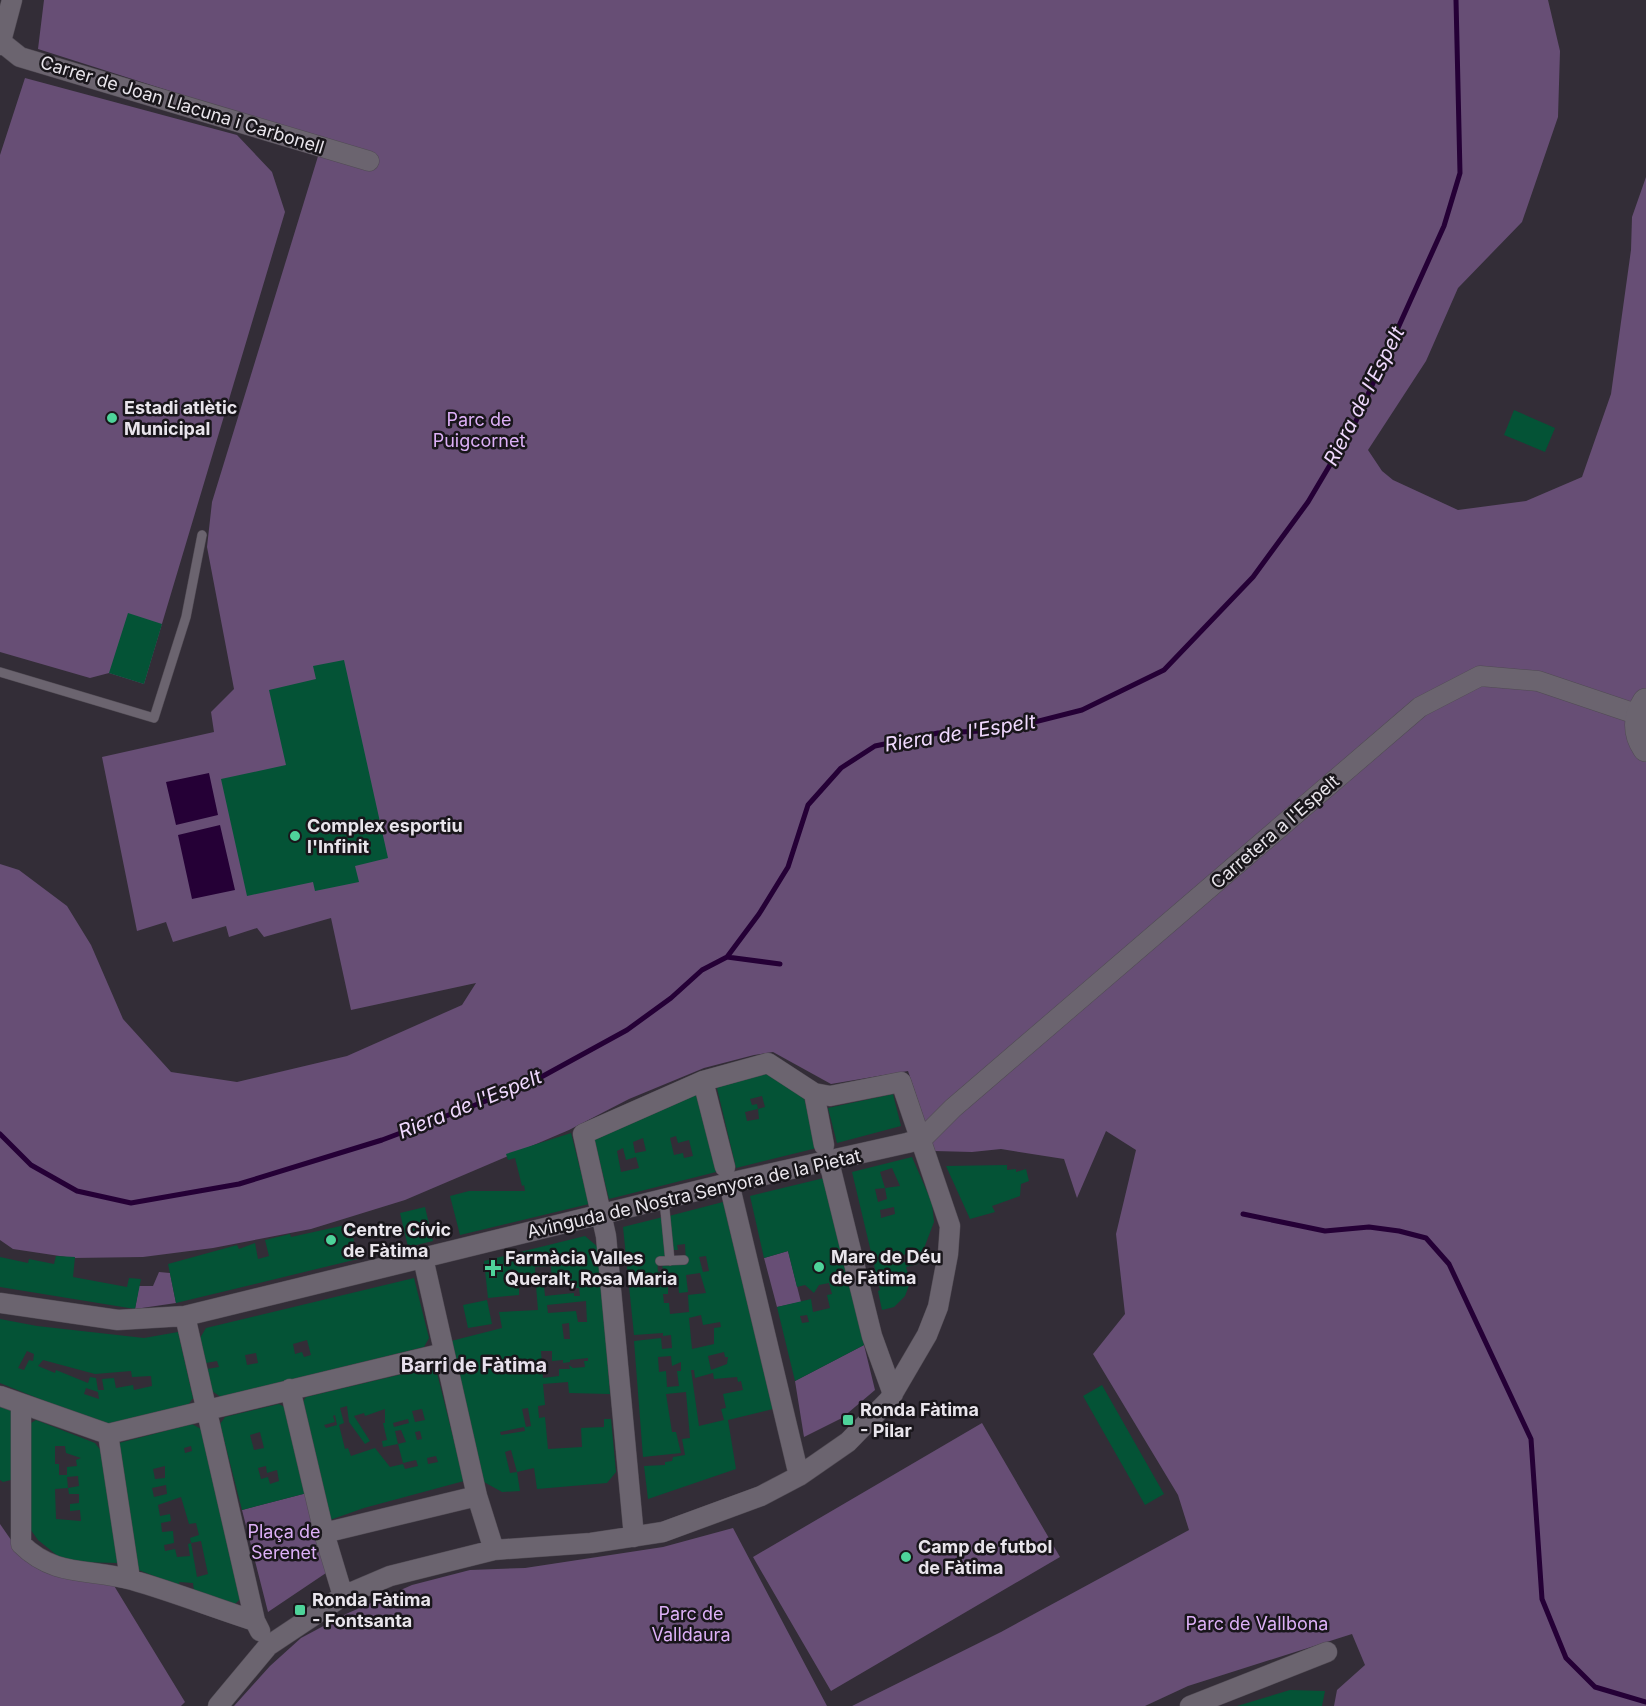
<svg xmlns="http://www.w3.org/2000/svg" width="1646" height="1706" font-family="Inter,sans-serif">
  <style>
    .green { fill: #674e75 }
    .water { fill: #250036 }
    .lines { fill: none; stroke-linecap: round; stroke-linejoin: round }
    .stream { stroke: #250036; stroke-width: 5 }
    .building { fill: #045336; fill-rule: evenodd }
    .lane-casing { stroke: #514b54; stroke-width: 10 }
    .street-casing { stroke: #514b54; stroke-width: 21 }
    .secondary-casing { stroke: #514b54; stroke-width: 28 }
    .lane { stroke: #6b646f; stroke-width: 9 }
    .street { stroke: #6b646f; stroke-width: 20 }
    .secondary { stroke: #6b646f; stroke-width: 27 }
    .poi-dot { fill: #4ed39a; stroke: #19161b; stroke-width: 2 }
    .labels { text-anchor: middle; stroke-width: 5; stroke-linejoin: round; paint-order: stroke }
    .street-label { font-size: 18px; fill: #e9e5ec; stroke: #19161b }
    .poi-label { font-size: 18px; font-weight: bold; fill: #e9e5ec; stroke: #19161b; text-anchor: start }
    .park-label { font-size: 18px; fill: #ddb0f7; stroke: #19161b }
    .water-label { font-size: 20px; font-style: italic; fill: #f0d9fe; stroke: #19161b }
    .neighbourhood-label { font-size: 20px; font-weight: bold; fill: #e8e0ed; stroke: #19161b }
  </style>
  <rect width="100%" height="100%" fill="#332d37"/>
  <path class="green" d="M44 0H1548L1560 51 1558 117 1522 222 1458 288 1426 361 1368 450 1382 471 1393 480 1458 510 1526 501 1582 477 1611 394 1631 250 1632 217 1646 177V1706H1334L1337 1690 1365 1665 1352 1634 1188 1686 1145 1706H852L1001 1632 1189 1530 1178 1495 1093 1354 1125 1314 1116 1234 1136 1150 1106 1131 1077 1198 1064 1159 1001 1149 972 1152 935 1151 908 1071 831 1084 773 1052 754 1055 704 1068 629 1099 569 1130 405 1200 311 1229 213 1248 143 1257 73 1258 13 1249 0 1240V864L19 870 67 906 91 945 123 1019 171 1072 237 1082 347 1056 462 1005 476 983 351 1010 331 918 264 937 257 928 229 937 226 926 173 942 166 922 137 931 102 757 214 732 211 712 234 689 207 547 212 502 323 140 38 49Z
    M25 78 237 135 272 172 285 212 144 684 109 673 90 678 0 652V155Z
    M788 1251 801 1302 777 1307 764 1258Z
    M159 1272 170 1273 176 1303 135 1309 139 1286H153Z
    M864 1345 875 1390 842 1418 804 1437 795 1381Z
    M982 1423 1060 1557 831 1691 753 1557Z
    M307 1493 326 1573 268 1612 242 1510Z
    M0 1524 25 1560 113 1584 185 1702 181 1706H0Z
    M733 1528 827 1706H234L270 1666 301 1638 346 1614 412 1585 470 1570 525 1568 663 1547Z"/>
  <path class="water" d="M209 773 218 815 176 825 166 782Z
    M220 825 235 890 192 899 178 835Z"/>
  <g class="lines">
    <path class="stream" d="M727 957 780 964
      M0 1134 31 1165 77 1191 131 1203 239 1184 382 1140 523 1087 627 1030 671 998 702 970 727 957 759 914 788 867 808 805 841 768 875 746 938 733 1003 730 1082 710 1164 670 1253 577 1308 502 1356 421 1444 226 1460 173 1456 0
      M1243 1214 1325 1231 1369 1227 1399 1231 1426 1238 1449 1264 1531 1439 1542 1599 1566 1658 1595 1687 1646 1702"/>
  </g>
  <path class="building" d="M1514 410 1555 428 1545 452 1504 435Z
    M128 613 162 624 144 684 109 673Z
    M344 660 388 858 355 866 359 882 315 891 313 882 247 896 221 779 286 765 269 690 316 679 313 666Z
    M766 1072 804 1098 817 1148 736 1168 716 1084ZM762 1096 765 1107 758 1109 757 1104 752 1105 750 1099ZM758 1109 759 1119 747 1121 745 1112Z
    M697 1094 716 1172 609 1199 594 1139ZM676 1136 678 1143 689 1140 693 1156 684 1158 683 1153 674 1155 670 1138ZM643 1138 646 1151 635 1153 633 1142ZM623 1148 626 1160 636 1157 639 1168 621 1172 617 1151Z
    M893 1094 901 1126 837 1143 828 1108Z
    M571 1133 589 1204 460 1235 450 1196 469 1191H525L524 1185 522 1186 515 1158 508 1160 506 1154Z
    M912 1157 932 1203 934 1222 918 1264 906 1267 909 1277 913 1275 905 1296 894 1307 882 1310 878 1291 880 1290 852 1172ZM892 1168 900 1186 885 1188 887 1199 878 1202 875 1189 885 1188 880 1172ZM894 1207 895 1214 881 1218 880 1210ZM906 1254 908 1261 902 1263 900 1256Z
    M1007 1165V1170L1016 1169V1172L1026 1169 1029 1181 1021 1184 1020 1196 992 1206 995 1212 970 1219 946 1166Z
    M824 1178 864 1345 795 1381 777 1307 811 1299 813 1312 830 1308 827 1295 832 1294 829 1283 819 1285 814 1293 805 1285 797 1287 788 1251 764 1258 750 1196ZM807 1315 809 1322 802 1323 800 1316Z
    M723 1202 773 1409 728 1420 736 1469 648 1499 644 1466 665 1465V1462L672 1461 673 1457 685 1455 682 1439 690 1438 686 1392 666 1394 672 1432H676L681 1453 643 1457 634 1341 661 1338 662 1349 672 1348 671 1335 663 1336V1333L634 1335 623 1227 663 1217 668 1257 657 1259 658 1272 663 1271 662 1263H686L685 1244 677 1245 678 1250H673L669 1216ZM706 1256 709 1271 703 1272 699 1257ZM700 1273 706 1293 688 1295 689 1312 670 1314 669 1303H664L663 1294H668V1283H678L679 1293 688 1292 686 1275ZM659 1276 660 1284 655 1285 654 1277ZM701 1315 703 1325 720 1322 721 1327 714 1328V1344L692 1349 689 1318ZM724 1352 725 1357H728L727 1364 711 1370 708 1356ZM671 1356 672 1366 681 1362V1371H677L679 1386 667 1387 666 1371 659 1372 658 1357ZM691 1370H694L695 1378 713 1373 714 1379 737 1377 738 1382 741 1381 743 1390 723 1394 726 1408 721 1409 724 1420 699 1426Z
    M425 1207 433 1241 408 1247 400 1213Z
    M350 1224 358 1259 176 1303 168 1264 237 1245 239 1249 255 1243 258 1259 269 1256 265 1240 290 1234 291 1237Z
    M585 1236 599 1248 610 1394 569 1393 568 1382 543 1384 545 1405 538 1406 539 1418 545 1417 548 1449 582 1447 581 1428 604 1427V1419H611L616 1472 607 1483 537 1489 534 1468 517 1472 511 1450 505 1452 510 1473 517 1472 520 1491 502 1492 484 1482 451 1341 502 1328 499 1312 538 1310 536 1286H544L545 1296 574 1293V1296H580L579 1288H571L570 1284 552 1285 551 1266 535 1267 536 1284 519 1286V1295L488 1298 484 1261ZM586 1301 587 1322H578L576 1311 548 1313 547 1305ZM569 1323 570 1339H564L562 1324ZM541 1351H552V1361L563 1360V1363L570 1362V1360L588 1358V1361H584L585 1367 573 1368 569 1365 570 1369H559V1376L543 1378ZM528 1408 531 1426 526 1427 522 1409ZM524 1427 525 1431 501 1435 500 1432Z
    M56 1256 75 1257 73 1277 127 1287 129 1278 141 1279 135 1309 0 1287V1257L28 1263 29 1259 54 1264Z
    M414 1278 429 1338 424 1347 221 1397 212 1391 207 1369 219 1367 217 1361 206 1363 200 1338 206 1328ZM307 1340 311 1355 304 1357 302 1352 295 1354 293 1344ZM256 1353 258 1363 247 1365 245 1355Z
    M487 1300 492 1324 468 1328 463 1305Z
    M0 1319 37 1326 144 1338 178 1332 193 1398 188 1405 104 1425 0 1383ZM27 1351 34 1354 33 1361 29 1360 24 1370 18 1368ZM43 1360 95 1374 131 1371 132 1377 151 1376 152 1386 134 1390 133 1385 116 1388 114 1378 102 1379 104 1390H98L96 1378 90 1377 88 1383 56 1370 55 1373 38 1366ZM86 1388 98 1392 99 1399 84 1394Z
    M428 1368 437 1373 464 1481 364 1508 330 1520 301 1404 306 1397ZM347 1406 349 1422 365 1444 370 1441 354 1416 364 1413 365 1416 385 1409V1423H383L387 1440 382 1441 383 1447 398 1444 395 1431 401 1430 406 1442 398 1444 403 1463 416 1460 418 1466 405 1469 403 1464 390 1467 375 1448 351 1456 348 1448 345 1449 339 1425 344 1423 340 1408ZM422 1409 425 1420 415 1422 412 1411ZM335 1415 337 1425 326 1428 324 1425 335 1422 333 1416ZM408 1419 409 1423 394 1427 393 1423ZM420 1431 422 1439 417 1440 415 1432ZM436 1456 438 1462 428 1464 427 1458Z
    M1102 1385 1164 1494 1145 1505 1083 1396Z
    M279 1404 286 1408 307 1493 242 1510 220 1424 225 1417ZM260 1432 264 1448 254 1450 250 1435ZM266 1466 267 1473 277 1470 279 1481 270 1484 268 1477 261 1479 258 1468Z
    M0 1406 11 1410V1480L3 1482 0 1480Z
    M36 1420 95 1443 105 1456 120 1563 73 1562 59 1557 38 1540 28 1526 26 1426ZM55 1446H65L66 1453 81 1458 76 1460 77 1466 67 1467V1475H59V1464H55ZM78 1476 79 1486 68 1488 67 1477ZM68 1488 69 1494H79V1503L70 1504V1511L80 1510 81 1521 56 1519 55 1489Z
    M192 1424 201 1429 241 1598 234 1605 194 1591 193 1583 179 1582 180 1586 136 1569 119 1443ZM191 1446 192 1451 185 1453 184 1448ZM165 1466V1478L155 1479 153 1469ZM166 1485 167 1494 154 1497 152 1488ZM181 1497 189 1524 196 1523 199 1535 190 1538 191 1543 188 1544 190 1556 177 1557 175 1549 165 1551 164 1545 174 1543 173 1531 162 1532 161 1523 171 1521 170 1514 160 1516 158 1505ZM201 1541 208 1574 197 1577 191 1543Z
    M1290 1690 1325 1691 1322 1706H1237Z"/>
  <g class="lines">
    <g class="lane-casing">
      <path id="lane" d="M0 672 154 718 186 617 202 535
        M664 1200 670 1261
        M660 1261 684 1260"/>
    </g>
    <g class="street-casing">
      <path id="street" d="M0 41 20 57 369 161
        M0 45 12 0
        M703 1081 725 1167
        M814 1093 824 1145
        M829 1162 872 1336 893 1394
        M729 1183 799 1476
        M423 1258 477 1496 494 1550
        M0 1303 118 1320 185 1316 729 1183 907 1143 922 1139 953 1108 1420 707 1480 676 1538 681 1639 715
        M185 1316 255 1621 260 1631
        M290 1389 324 1533 343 1596
        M0 1396 108 1434 444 1353
        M21 1404V1544C55 1578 91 1568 132 1580 174 1592 214 1608 255 1621
        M108 1434 130 1579
        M324 1533 477 1496
        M218 1706 268 1646 343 1596 390 1576 494 1550 591 1543 663 1532 761 1496 799 1476 848 1442 889 1400 927 1335 938 1307 948 1254 950 1226 901 1082 830 1096 814 1093 768 1063 703 1081 583 1134 606 1236 634 1537
        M1190 1706 1327 1652"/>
    </g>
    <g class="secondary-casing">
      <path id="secondary" d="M1646 702C1636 717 1636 733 1646 748"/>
    </g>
    <use href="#lane" class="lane"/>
    <use href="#street" class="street"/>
    <use href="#secondary" class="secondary"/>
  </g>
  <g class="poi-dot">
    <circle cx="112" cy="418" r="6"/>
    <circle cx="295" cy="836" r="6"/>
    <circle cx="331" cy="1240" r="6"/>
    <circle cx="819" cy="1267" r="6"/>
    <path d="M490 1259h6v6h6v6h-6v6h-6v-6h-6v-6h6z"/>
    <rect x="842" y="1414" width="12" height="12" rx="3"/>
    <circle cx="906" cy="1557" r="6"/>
    <rect x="294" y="1604" width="12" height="12" rx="3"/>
  </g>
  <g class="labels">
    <g class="street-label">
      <text transform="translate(182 105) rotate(17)" y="6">Carrer de Joan Llacuna i Carbonell</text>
      <text transform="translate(1275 832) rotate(-41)" y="6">Carretera a l'Espelt</text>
      <text transform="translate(694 1194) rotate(-13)" y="6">Avinguda de Nostra Senyora de la Pietat</text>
    </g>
    <g class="poi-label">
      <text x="124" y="414">Estadi atlètic<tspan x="124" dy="21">Municipal</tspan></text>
      <text x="307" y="832">Complex esportiu<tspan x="307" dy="21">l'Infinit</tspan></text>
      <text x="343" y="1236">Centre Cívic<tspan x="343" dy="21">de Fàtima</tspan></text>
      <text x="831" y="1263">Mare de Déu<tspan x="831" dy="21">de Fàtima</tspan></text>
      <text x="505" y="1264">Farmàcia Valles<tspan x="505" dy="21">Queralt, Rosa Maria</tspan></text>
      <text x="860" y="1416">Ronda Fàtima<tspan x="860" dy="21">- Pilar</tspan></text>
      <text x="918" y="1553">Camp de futbol<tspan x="918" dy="21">de Fàtima</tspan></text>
      <text x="312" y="1606">Ronda Fàtima<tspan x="312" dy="21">- Fontsanta</tspan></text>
    </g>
    <g class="park-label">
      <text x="479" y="426">Parc de<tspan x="479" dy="21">Puigcornet</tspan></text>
      <text x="284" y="1538">Plaça de<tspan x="284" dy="21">Serenet</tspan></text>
      <text x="691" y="1620">Parc de<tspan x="691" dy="21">Valldaura</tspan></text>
      <text x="1257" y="1630">Parc de Vallbona</text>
    </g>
    <g class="water-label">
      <text transform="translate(1364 396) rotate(-63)" y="7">Riera de l'Espelt</text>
      <text transform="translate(960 733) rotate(-9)" y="7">Riera de l'Espelt</text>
      <text transform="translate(470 1104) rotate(-22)" y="7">Riera de l'Espelt</text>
    </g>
    <g class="neighbourhood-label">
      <text x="474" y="1372">Barri de Fàtima</text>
    </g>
  </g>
</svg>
